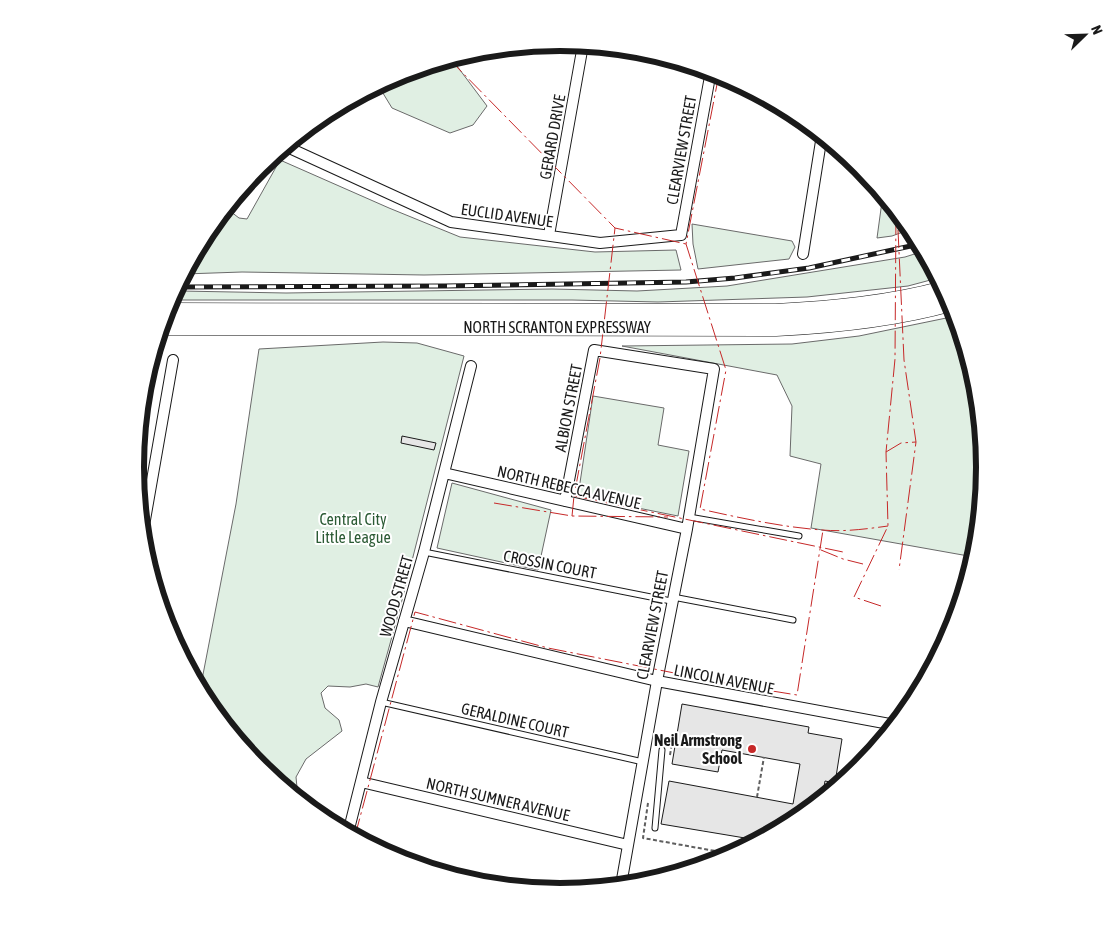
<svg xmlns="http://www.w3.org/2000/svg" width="1120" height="934" font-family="'Asap Condensed',sans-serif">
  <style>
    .green { fill: #e0efe3; stroke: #6a6a6a }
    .building { fill: #e6e6e6; stroke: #1a1a1a }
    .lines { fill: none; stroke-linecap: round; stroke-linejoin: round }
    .service-casing { stroke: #1a1a1a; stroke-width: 7 }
    .minor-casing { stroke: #1a1a1a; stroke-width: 12 }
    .motorway-casing { stroke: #1a1a1a; stroke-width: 19 }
    .path { stroke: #5f5f5f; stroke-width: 2; stroke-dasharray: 4 2.5; stroke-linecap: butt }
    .service { stroke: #fff; stroke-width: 5 }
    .minor { stroke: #fff; stroke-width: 10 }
    .motorway { stroke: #fff; stroke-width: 18 }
    .rail-casing { stroke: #1a1a1a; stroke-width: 5 }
    .rail { stroke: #fff; stroke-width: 3; stroke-dasharray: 9; stroke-linecap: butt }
    .power { stroke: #c62828; stroke-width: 1; stroke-dasharray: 18 4 2.5 4; stroke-linecap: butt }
    .poi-dot { fill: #c62828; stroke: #fff; stroke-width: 2 }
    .labels { text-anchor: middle; stroke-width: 4; stroke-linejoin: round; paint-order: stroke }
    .street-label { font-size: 16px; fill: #1a1a1a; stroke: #fff }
    .park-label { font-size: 16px; fill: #2b5a34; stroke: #fff }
    .poi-label { font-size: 16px; font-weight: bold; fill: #1a1a1a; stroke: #fff; text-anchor: end }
    .rim { fill: none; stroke: #1a1a1a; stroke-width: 6 }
  </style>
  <rect width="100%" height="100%" fill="#fff"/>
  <path class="green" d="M451 58 487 106 473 125 450 133 392 108 378 85 398 75Z
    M280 160 389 208 460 237 595 252 676 250 681 270 424 275 242 272 184 274 207 231 226 208 239 218 247 219Z
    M883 194 911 229 892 236 877 238Z
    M692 224 792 241 795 247 789 259 698 269 693 244Z
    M924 251 938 278 908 286 807 297 658 302 572 300H170L175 292 180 291 286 293 552 289 637 291 727 286 905 257Z
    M956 316 976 384 984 467 976 550 974 557 811 528 821 464 790 456 792 406 777 375 622 346 792 344 859 336Z
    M383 342 417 343 464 356 401 604 378 687 366 684 350 687 328 686 321 693 325 708 339 720 342 731 306 759 296 777 298 798 260 767 207 703 200 690 236 504 259 349Z
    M593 396 664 408 658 445 689 451 678 516 578 496Z
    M452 483 551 510 538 570 437 548Z"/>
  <path class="building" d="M402 436 436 443 434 450 401 443Z
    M682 704 809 727 808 733 842 739 835 783 825 781 822 799 796 820 757 840 661 824 669 781 793 804 800 764 722 750 718 772 672 764Z"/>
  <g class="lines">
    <g class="service-casing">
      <path id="service" d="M689 517 799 536
        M424 552 671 601
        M673 597 793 620
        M381 702 643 762
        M655 828 662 750"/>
    </g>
    <g class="minor-casing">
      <path id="minor" d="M285 146 451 222 600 243 681 235 711 71
        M549 235 583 45
        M803 254 822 135
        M444 473 687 529
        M565 501 594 350 714 369 687 529 657 681 621 885
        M142 537 173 360
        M404 621 657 681 895 725
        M361 782 628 845
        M348 833 381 702 424 552 471 366"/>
    </g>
    <g class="motorway-casing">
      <path id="motorway" d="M166 312 776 313C832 310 889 305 944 290
        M161 326 776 327C835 324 894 318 951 302"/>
    </g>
    <path class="path" d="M670 755 672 743
      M757 797 764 757
      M648 803 643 838 732 854"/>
    <use href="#service" class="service"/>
    <use href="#minor" class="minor"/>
    <use href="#motorway" class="motorway"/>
    <g class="rail-casing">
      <path id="rail" d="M177 287 445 286 686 282 735 278 809 268 920 244"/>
    </g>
    <use href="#rail" class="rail"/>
    <path class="power" d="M449 59 615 228 686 244
      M719 74 686 244 726 370 700 509C741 518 781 527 822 530 844 532 866 529 888 526
      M898 230 904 360 916 442 899 570
      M886 452 901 443 916 442
      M574 496 843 552
      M494 503 572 516 668 517
      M572 516 574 496 600 358 615 228
      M821 550 843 559 863 564
      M881 606 854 597 888 526 886 452 895 359 896 210
      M355 836 415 612 548 648 735 685 797 695 823 530"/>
  </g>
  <circle class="poi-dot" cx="752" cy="749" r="5"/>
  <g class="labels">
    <g class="street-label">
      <text transform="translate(552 137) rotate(-80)" y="6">GERARD DRIVE</text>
      <text transform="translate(681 150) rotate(-80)" y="6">CLEARVIEW STREET</text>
      <text transform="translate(507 215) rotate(8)" y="6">EUCLID AVENUE</text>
      <text x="557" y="333">NORTH SCRANTON EXPRESSWAY</text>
      <text transform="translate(568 408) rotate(-79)" y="6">ALBION STREET</text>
      <text transform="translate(569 487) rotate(13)" y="6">NORTH REBECCA AVENUE</text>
      <text transform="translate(550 564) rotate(11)" y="6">CROSSIN COURT</text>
      <text transform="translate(396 596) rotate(-74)" y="6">WOOD STREET</text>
      <text transform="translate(652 625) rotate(-79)" y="6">CLEARVIEW STREET</text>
      <text transform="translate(724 679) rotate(11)" y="6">LINCOLN AVENUE</text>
      <text transform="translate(515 720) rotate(13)" y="6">GERALDINE COURT</text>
      <text transform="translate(498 799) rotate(13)" y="6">NORTH SUMNER AVENUE</text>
    </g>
    <g class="park-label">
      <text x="353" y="525">Central City<tspan x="353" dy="18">Little League</tspan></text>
    </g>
    <g class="poi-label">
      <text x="742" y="746">Neil Armstrong<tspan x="742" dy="18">School</tspan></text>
    </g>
  </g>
  <path d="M0 0H1120V934H0ZM144 467a416 416 0 1 1 832 0a416 416 0 1 1-832 0Z" fill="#fff" fill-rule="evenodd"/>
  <path class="rim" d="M144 467a416 416 0 1 1 832 0a416 416 0 1 1-832 0Z"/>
  <g transform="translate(1085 35) rotate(67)" stroke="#ffffff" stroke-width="4" paint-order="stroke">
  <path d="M0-4L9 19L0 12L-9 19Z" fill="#1a1a1a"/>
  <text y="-8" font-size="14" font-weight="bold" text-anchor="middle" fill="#1a1a1a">N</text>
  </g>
</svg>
